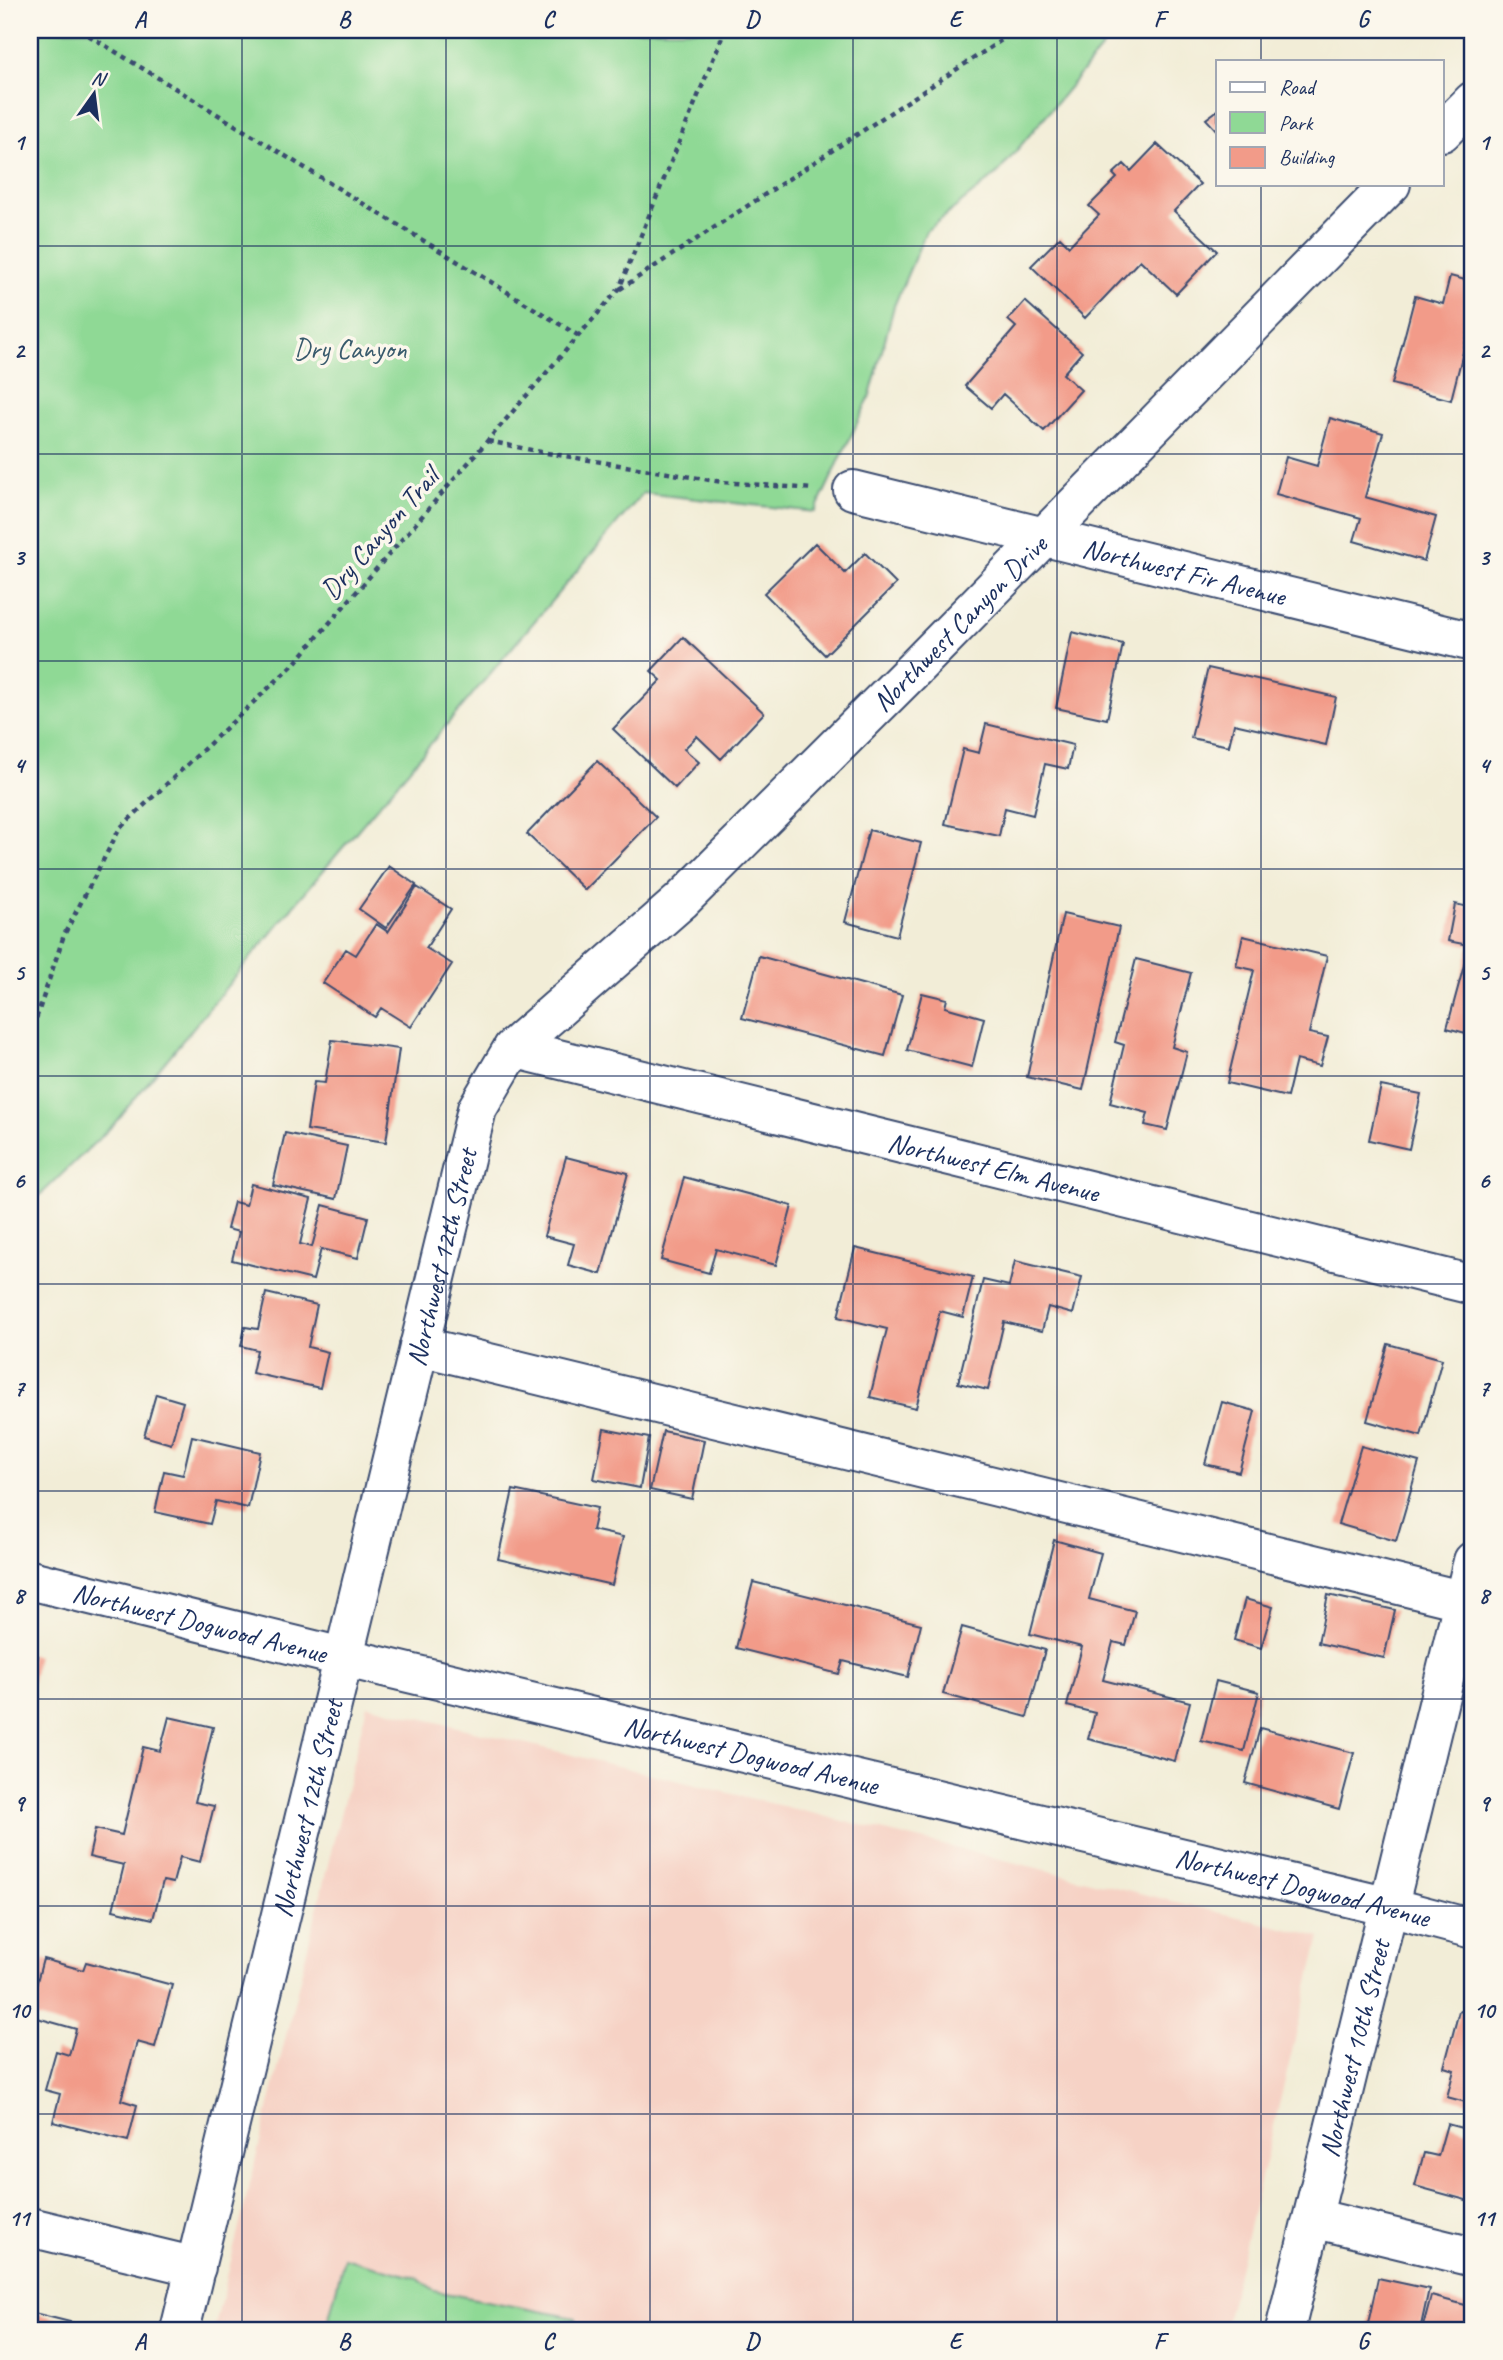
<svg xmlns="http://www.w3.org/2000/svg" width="1503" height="2360" font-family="Caveat,sans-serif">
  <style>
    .built { fill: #f6d2c5 }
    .green { fill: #8fd995; stroke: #55847a; stroke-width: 2 }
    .building { fill: #f29b89 }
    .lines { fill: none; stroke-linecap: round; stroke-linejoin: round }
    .minor-casing { stroke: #3b4c70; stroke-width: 42 }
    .path { stroke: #3b4c70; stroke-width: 4.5; stroke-dasharray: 5 5; stroke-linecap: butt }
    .minor { stroke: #fff; stroke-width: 38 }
    .grid { fill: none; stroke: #1b2f5e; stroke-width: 2; stroke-opacity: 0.55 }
    .labels { text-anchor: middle; stroke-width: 7; stroke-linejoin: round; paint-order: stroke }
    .park-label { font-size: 28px; fill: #385a6c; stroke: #fbf7ec }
    .street-label { font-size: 28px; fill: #1b2f5e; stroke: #fbf7ec }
    .neatline { fill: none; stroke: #1b2f5e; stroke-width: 2.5 }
    .grid-label { font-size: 23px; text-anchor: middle; font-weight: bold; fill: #1b2f5e }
  </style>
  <rect width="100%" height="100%" fill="#fbf7ec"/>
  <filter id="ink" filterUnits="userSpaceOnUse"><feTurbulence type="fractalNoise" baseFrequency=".0143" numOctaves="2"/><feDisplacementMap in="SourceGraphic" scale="14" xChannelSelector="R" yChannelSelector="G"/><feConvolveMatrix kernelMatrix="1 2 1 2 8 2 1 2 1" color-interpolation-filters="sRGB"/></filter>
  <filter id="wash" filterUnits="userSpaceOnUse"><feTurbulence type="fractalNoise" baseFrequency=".00686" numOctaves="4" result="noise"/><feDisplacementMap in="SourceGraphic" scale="28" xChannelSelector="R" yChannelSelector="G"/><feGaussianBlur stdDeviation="1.57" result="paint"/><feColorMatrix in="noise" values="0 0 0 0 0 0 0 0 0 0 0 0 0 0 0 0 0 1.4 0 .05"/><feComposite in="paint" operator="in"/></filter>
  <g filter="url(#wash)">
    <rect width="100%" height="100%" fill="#f2edd7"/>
    <path class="built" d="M367 1705 1320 1937 1224 2330H214Z"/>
    <path class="green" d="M30 30H1117L997 174 926 231 894 306 870 396 815 512 643 493 295 904 113 1125 30 1205Z
      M344 2258 417 2278 434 2291 576 2318 573 2330H326Z"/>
    <g id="blocks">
      <path class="building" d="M1218 110V132L1206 119Z
        M1157 144 1200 184 1174 211 1217 251 1176 294 1140 260 1085 318 1031 266 1060 237 1069 246 1099 215 1089 206 1117 178 1113 174 1124 164 1131 171Z
        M1450 276 1473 282V313L1451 400 1392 384 1415 296 1443 304Z
        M1025 301 1082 352 1063 374 1081 390 1044 431 1003 394 991 408 965 386 1016 327 1008 320Z
        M1330 418 1383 433 1365 497 1436 517 1424 561 1354 541 1361 518 1276 494 1286 457 1317 466Z
        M815 543 845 573 865 553 896 584 825 655 764 593Z
        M1072 632 1123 644 1107 719 1056 708Z
        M683 637 764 713 721 759 697 736 684 749 699 762 675 788 613 729 661 680 651 671Z
        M1208 668 1336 697 1326 745 1234 724 1229 746 1191 738Z
        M986 724 1073 745 1068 769 1045 764 1033 815 1005 808 999 836 945 824 963 749 979 753Z
        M597 761 656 817 585 890 527 834Z
        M869 830 921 843 897 936 845 922Z
        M389 866 416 885 386 928 359 909Z
        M417 887 451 909 426 948 452 964 411 1027 381 1008 375 1017 323 983 346 949 356 955 376 924 388 932Z
        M1455 904 1473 908V946L1448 941Z
        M1063 914 1119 927 1083 1090 1027 1077Z
        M1243 936 1327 956 1309 1033 1328 1037 1320 1066 1296 1060 1287 1097 1227 1083 1254 970 1236 966Z
        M1469 947 1473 948V1035L1447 1028Z
        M759 956 902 995 885 1056 742 1018Z
        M1136 959 1191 973 1172 1047 1187 1052 1167 1130 1145 1125 1148 1113 1110 1103 1124 1045 1115 1042Z
        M922 993 947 999 945 1007 984 1018 972 1067 907 1050Z
        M332 1040 399 1049 386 1142 307 1130 314 1082 325 1083Z
        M1381 1086 1421 1094 1409 1149 1369 1140Z
        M285 1133 347 1146 336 1199 273 1185Z
        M566 1157 628 1173 601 1274 568 1265 574 1244 544 1236Z
        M684 1177 792 1206 776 1265 716 1249 709 1273 661 1260Z
        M251 1184 311 1199 300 1244 312 1247 323 1205 368 1217 358 1258 321 1249 313 1280 232 1260 239 1232 227 1229 234 1202 246 1205Z
        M855 1248 973 1277 963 1317 940 1311 916 1408 870 1397 887 1329 838 1317Z
        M1015 1261 1082 1277 1073 1314 1048 1307 1042 1331 1004 1322 988 1390 958 1383 983 1280 1009 1286Z
        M266 1293 317 1305 308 1347 328 1352 320 1388 252 1373 257 1350 241 1346 245 1327 258 1329Z
        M1388 1344 1442 1359 1421 1436 1367 1421Z
        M156 1394 183 1402 171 1444 144 1436Z
        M1222 1402 1255 1411 1239 1472 1205 1464Z
        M604 1429 649 1438 640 1488 594 1479Z
        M663 1431 704 1440 692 1499 650 1490Z
        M192 1436 260 1452 248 1508 216 1501 210 1524 155 1512 164 1471 183 1475Z
        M1361 1446 1419 1462 1396 1541 1338 1524Z
        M513 1490 597 1508 592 1530 623 1537 612 1585 498 1559Z
        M1054 1540 1101 1553 1089 1599 1135 1611 1126 1645 1113 1642 1103 1680 1190 1702 1175 1761 1088 1739 1095 1713 1067 1706 1082 1647 1030 1634Z
        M753 1582 921 1624 908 1677 843 1661 839 1674 736 1648Z
        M1328 1595 1395 1610 1384 1658 1318 1643Z
        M1245 1599 1273 1607 1261 1648 1234 1640Z
        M962 1627 1045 1650 1027 1717 943 1694Z
        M30 1654 38 1656 31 1688 30 1687Z
        M1216 1681 1259 1692 1244 1751 1201 1741Z
        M169 1717 213 1727 195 1802 214 1806 200 1862 180 1857 173 1883 163 1881 153 1919 113 1910 124 1865 89 1857 95 1829 122 1835 143 1747 160 1751Z
        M1260 1728 1354 1753 1339 1809 1245 1783Z
        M43 1959 83 1970 86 1962 172 1985 155 2047 137 2042 121 2100 137 2105 128 2141 53 2122 60 2094 45 2090 56 2051 69 2055 76 2029 30 2016V2008Z
        M1459 2011 1473 2014V2104L1447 2097 1454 2070 1444 2067Z
        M1447 2124 1473 2131V2202L1415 2186 1424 2153 1438 2156Z
        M1378 2278 1429 2289 1420 2330H1379L1367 2328Z
        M1431 2296 1473 2307 1466 2330H1422Z
        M30 2312 82 2325 81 2330H30Z"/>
    </g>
  </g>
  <g filter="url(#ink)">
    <use href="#blocks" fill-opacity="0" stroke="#3b4c70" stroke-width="2"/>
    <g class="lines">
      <g class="minor-casing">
        <g id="minor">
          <path d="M1442 132 1473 101"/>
          <path id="s1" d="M853 490 1473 642"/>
          <path id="s2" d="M513 1048 1473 1285"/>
          <path d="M419 1346 1473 1603"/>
          <path id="s3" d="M30 1580 342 1657 1389 1907 1473 1929"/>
          <path d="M1313 2218 1473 2257"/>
          <path d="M30 2227 196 2267"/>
          <path id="s4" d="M180 2330 477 1109 513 1048 681 901 913 670 1391 184"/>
          <path id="s5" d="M1285 2330 1473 1561"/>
        </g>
      </g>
      <path class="path" d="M80 30 579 336
        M620 289 1017 30
        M488 441 541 452 722 482 814 489
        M30 1037 64 935 120 828 293 665 619 289 725 30"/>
      <use href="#minor" class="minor"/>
    </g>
  </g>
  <path class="grid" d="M242 30V2330M446 30V2330M650 30V2330M853 30V2330M1057 30V2330M1261 30V61M1261 184V2330M30 246H1473M30 454H1473M30 661H1473M30 869H1473M30 1076H1473M30 1284H1473M30 1491H1473M30 1699H1473M30 1906H1473M30 2114H1473"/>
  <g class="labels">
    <g class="park-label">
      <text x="350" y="358">Dry Canyon</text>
    </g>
    <g class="street-label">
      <text transform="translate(379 533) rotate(-49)" y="10">Dry Canyon Trail</text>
      <text dy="10" stroke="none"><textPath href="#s1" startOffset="341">Northwest Fir Avenue</textPath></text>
      <text dy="10" stroke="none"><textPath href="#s4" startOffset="1944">Northwest Canyon Drive</textPath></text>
      <text dy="10" stroke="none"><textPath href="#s2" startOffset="495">Northwest Elm Avenue</textPath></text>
      <text dy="10" stroke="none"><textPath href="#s4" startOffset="1104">Northwest 12th Street</textPath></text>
      <text dy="10" stroke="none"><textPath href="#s3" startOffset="175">Northwest Dogwood Avenue</textPath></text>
      <text dy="10" stroke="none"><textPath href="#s3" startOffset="742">Northwest Dogwood Avenue</textPath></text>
      <text dy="10" stroke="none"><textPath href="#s4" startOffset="537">Northwest 12th Street</textPath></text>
      <text dy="10" stroke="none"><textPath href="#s3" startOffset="1309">Northwest Dogwood Avenue</textPath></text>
      <text dy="10" stroke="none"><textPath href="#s5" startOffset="290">Northwest 10th Street</textPath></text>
    </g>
  </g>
  <rect width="1503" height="2360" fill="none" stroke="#fbf7ec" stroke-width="77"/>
  <rect x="1216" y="60" width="228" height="126" fill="#fbf7ec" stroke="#a1a7b3" stroke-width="2"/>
  <rect x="1230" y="82" width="35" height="10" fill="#ffffff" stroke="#a1a7b3" stroke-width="2"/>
  <text x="1279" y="94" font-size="21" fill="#1b2f5e">Road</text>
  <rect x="1230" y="112" width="35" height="21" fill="#8fd995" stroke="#a1a7b3" stroke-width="2"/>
  <text x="1279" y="130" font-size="21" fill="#1b2f5e">Park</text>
  <rect x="1230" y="147" width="35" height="21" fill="#f29b89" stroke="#a1a7b3" stroke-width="2"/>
  <text x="1279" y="164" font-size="21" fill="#1b2f5e">Building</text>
  <g transform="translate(94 94) rotate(14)" stroke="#fbf7ec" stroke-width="5" paint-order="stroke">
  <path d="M0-5L12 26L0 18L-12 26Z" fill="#1b2f5e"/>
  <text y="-10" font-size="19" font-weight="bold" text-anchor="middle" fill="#1b2f5e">N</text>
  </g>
  <rect x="38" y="38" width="1426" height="2284" class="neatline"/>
  <g class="grid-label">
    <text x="140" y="27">A</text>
    <text x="344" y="27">B</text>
    <text x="548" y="27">C</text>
    <text x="752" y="27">D</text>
    <text x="955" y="27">E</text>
    <text x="1159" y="27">F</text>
    <text x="1363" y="27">G</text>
    <text x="19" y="150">1</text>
    <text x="1484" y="150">1</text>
    <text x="19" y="358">2</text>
    <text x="1484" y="358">2</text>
    <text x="19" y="565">3</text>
    <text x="1484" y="565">3</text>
    <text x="19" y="773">4</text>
    <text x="1484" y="773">4</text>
    <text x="19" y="980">5</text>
    <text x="1484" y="980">5</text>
    <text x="19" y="1188">6</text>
    <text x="1484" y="1188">6</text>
    <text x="19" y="1396">7</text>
    <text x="1484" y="1396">7</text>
    <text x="19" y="1603">8</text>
    <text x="1484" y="1603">8</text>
    <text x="19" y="1811">9</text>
    <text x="1484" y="1811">9</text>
    <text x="19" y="2018">10</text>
    <text x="1484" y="2018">10</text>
    <text x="19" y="2226">11</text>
    <text x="1484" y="2226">11</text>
    <text x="140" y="2349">A</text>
    <text x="344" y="2349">B</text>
    <text x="548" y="2349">C</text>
    <text x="752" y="2349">D</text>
    <text x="955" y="2349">E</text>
    <text x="1159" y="2349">F</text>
    <text x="1363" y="2349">G</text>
  </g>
</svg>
